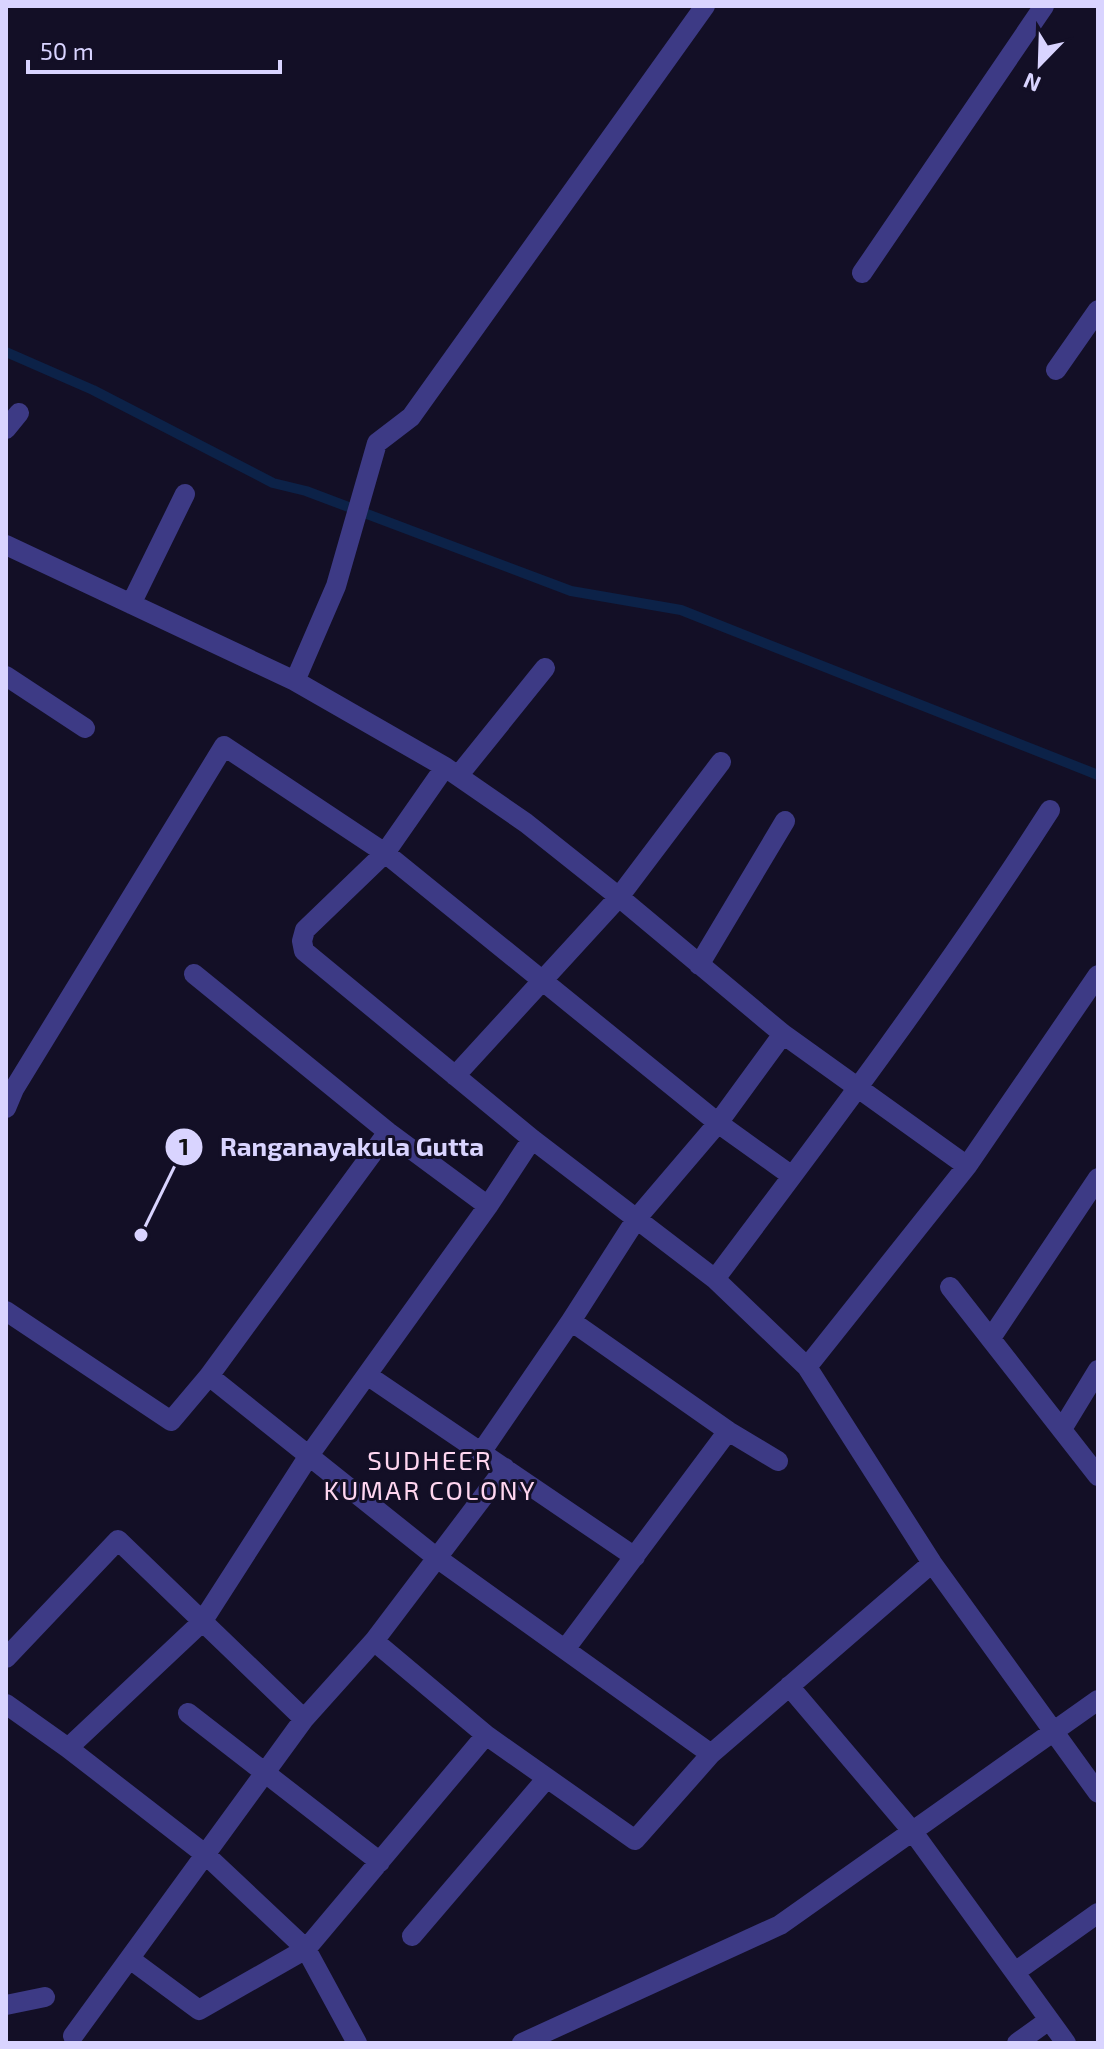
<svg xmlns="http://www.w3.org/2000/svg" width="1104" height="2049" font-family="'Exo 2',sans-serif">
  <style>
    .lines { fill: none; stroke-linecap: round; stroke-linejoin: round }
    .stream { stroke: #0c2248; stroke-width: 10 }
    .minor { stroke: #3d3a85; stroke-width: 20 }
    .labels { text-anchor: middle; stroke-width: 6; stroke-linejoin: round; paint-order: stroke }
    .neighbourhood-label { font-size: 26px; letter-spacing: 2px; fill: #ffd6f0; stroke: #130f26 }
    .leader { fill: none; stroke: #d9d4ff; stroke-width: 3 }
    .callout-dot { fill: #d9d4ff; stroke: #130f26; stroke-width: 3 }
    .mark-label { font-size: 24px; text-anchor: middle; font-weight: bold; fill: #111 }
    .callout-label { font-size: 26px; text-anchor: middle; font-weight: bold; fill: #d9d4ff; stroke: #130f26; stroke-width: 6; stroke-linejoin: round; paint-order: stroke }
  </style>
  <rect width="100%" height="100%" fill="#130f26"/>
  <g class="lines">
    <path class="stream" d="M6 352 93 390 273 483 306 491 571 591 681 610 1098 775"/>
    <path class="minor" d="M705 6 411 417 377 443 336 586 295 681 445 767 526 823 619 897 721 762
      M862 273 1044 6
      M1056 370 1098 310
      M6 429 19 413
      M6 545 295 681
      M131 604 185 494
      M6 676 85 728
      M445 767 385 853 305 930 302 941 304 951 532 1139 715 1279 807 1367 932 1563 1098 1793
      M458 776 545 668
      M699 965 785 821
      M194 974 388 1132 488 1206
      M455 1076 619 897 783 1034 967 1166
      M6 1108 14 1089 224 746 385 853 718 1123 792 1176
      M388 1132 209 1376 437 1558 711 1754
      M715 1279C831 1125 946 972 1050 810
      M950 1287 1098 1476
      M6 1311 171 1421 209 1376
      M991 1338 1098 1178
      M807 1367 967 1166 1098 975
      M367 1375 635 1557
      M1062 1429 1098 1370
      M728 1431 778 1461
      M482 1451 571 1321 637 1218 718 1123 783 1034
      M374 1641 486 1735 635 1840 711 1754 932 1563
      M566 1648 728 1431 571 1321
      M6 1658 118 1540 304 1719
      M789 1686 913 1832 1066 2043
      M6 1704 68 1748 206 1855 306 1949 357 2043
      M188 1713 380 1862
      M68 1748 202 1622 310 1454 488 1206 532 1139
      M412 1936 547 1778
      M130 1959 199 2010 306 1949 486 1735
      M1015 1972 1098 1913
      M6 2005 45 1997
      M73 2036 304 1719 374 1641 505 1468
      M522 2043 780 1925 1098 1700
      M1017 2043 1049 2020"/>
  </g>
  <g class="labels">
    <g class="neighbourhood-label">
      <text x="430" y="1470">SUDHEER<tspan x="430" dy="30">KUMAR COLONY</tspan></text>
    </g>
  </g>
  <path class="leader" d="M141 1235L184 1147"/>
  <g class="callout-dot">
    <circle cx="141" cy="1235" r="8"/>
    <circle cx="184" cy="1147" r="20"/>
  </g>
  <g class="mark-label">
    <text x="184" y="1155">1</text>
  </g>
  <g class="callout-label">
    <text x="352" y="1156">Ranganayakula Gutta</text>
  </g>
  <rect width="1104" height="2049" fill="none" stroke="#d9d4ff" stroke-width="16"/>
  <g transform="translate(1040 64) rotate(203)" stroke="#130f26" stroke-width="6" paint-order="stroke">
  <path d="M0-6L14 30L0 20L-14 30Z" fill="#d9d4ff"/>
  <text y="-12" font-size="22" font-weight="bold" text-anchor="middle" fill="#d9d4ff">N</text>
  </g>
  <path d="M28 60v12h252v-12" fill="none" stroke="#d9d4ff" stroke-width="4"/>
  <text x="40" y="60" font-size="24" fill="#d9d4ff" stroke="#130f26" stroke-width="6" paint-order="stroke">50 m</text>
</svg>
